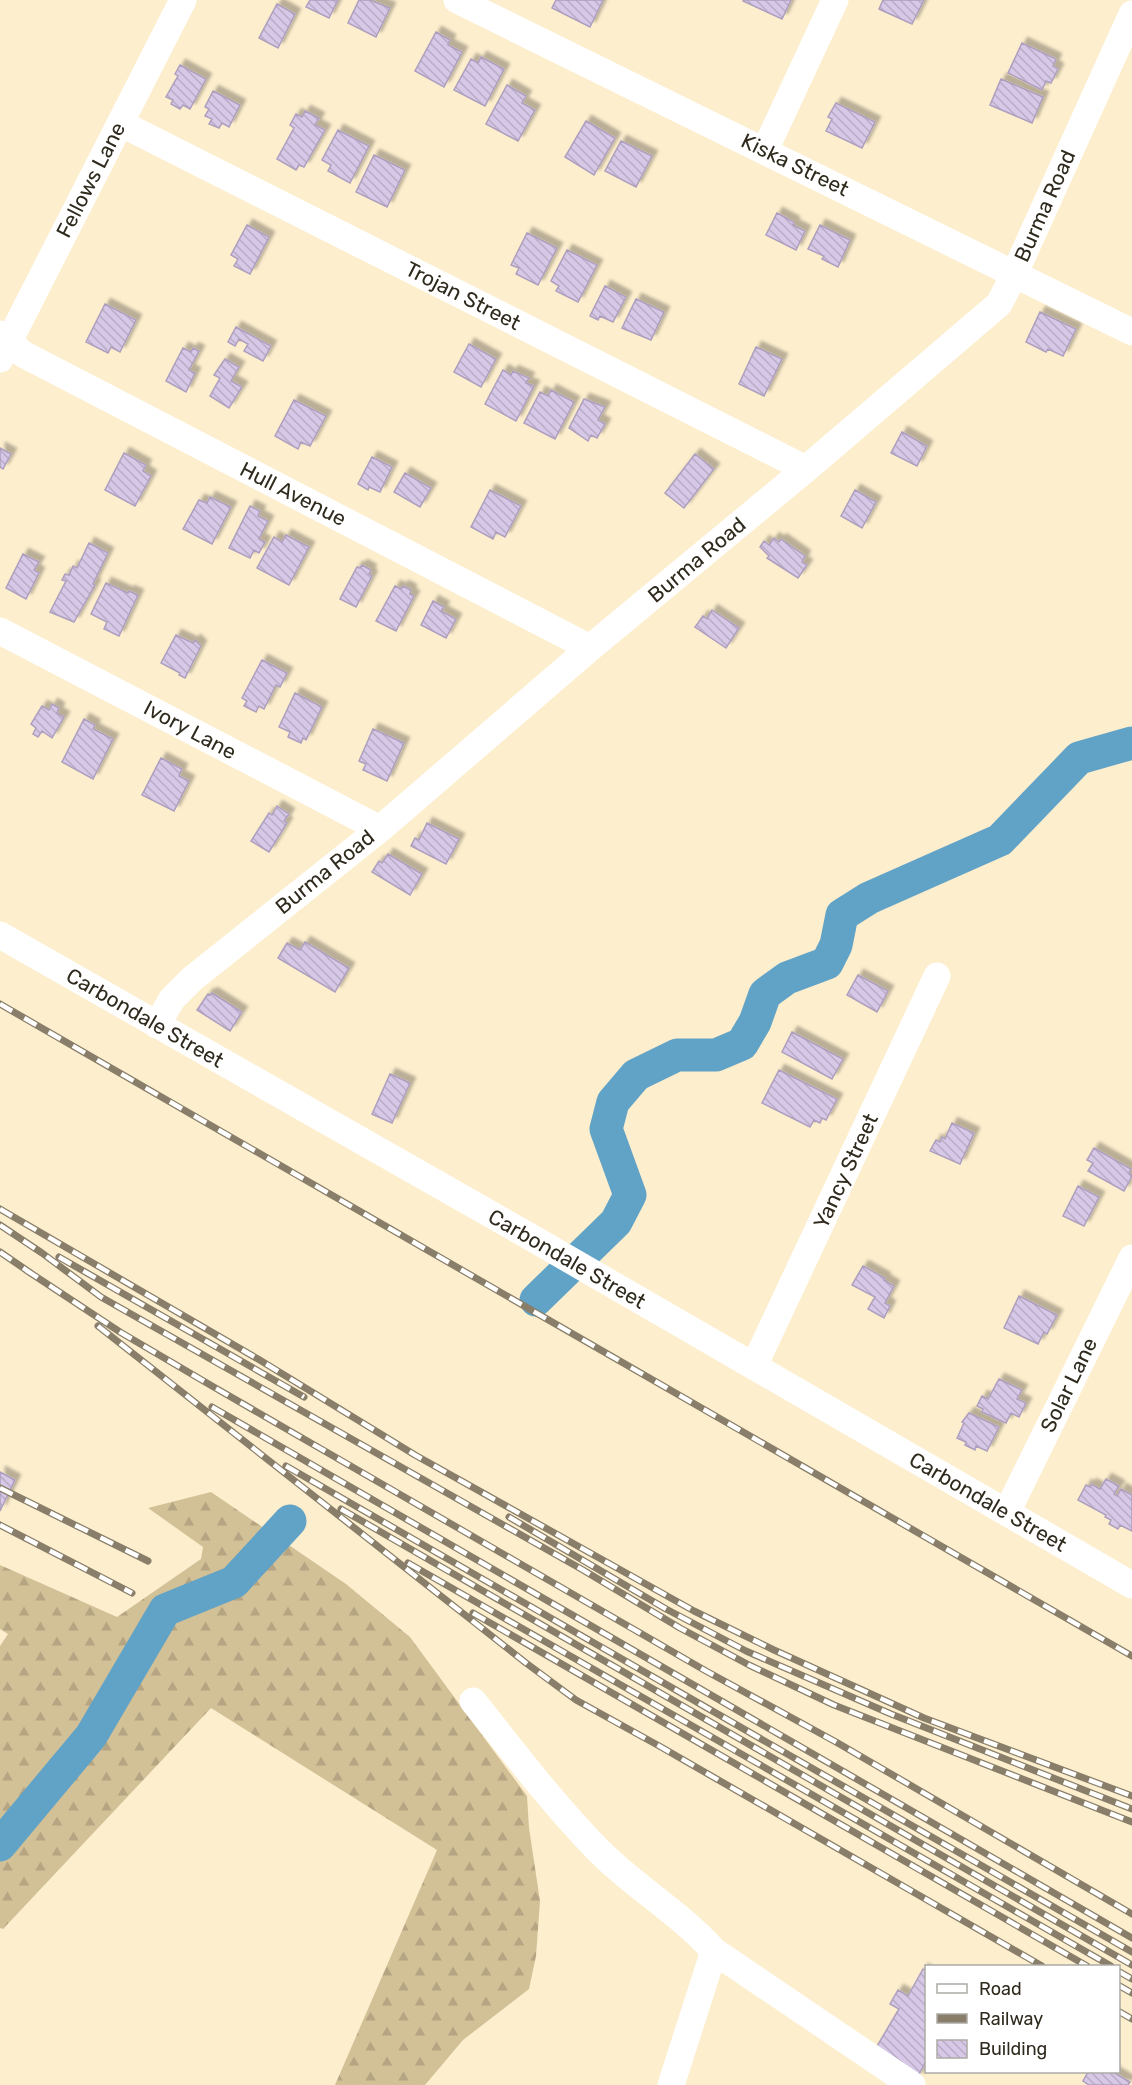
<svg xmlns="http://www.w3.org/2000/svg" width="1132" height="2085" font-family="Rubik,sans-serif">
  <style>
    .forest { fill: url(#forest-firs) }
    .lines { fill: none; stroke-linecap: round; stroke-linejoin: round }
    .river { stroke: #61a2c7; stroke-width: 33 }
    .building { fill: url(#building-back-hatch); stroke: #ad9fbd; stroke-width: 1.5; filter: url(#shadow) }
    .minor { stroke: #fff; stroke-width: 27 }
    .rail-casing { stroke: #887e69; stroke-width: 7 }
    .rail { stroke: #fff; stroke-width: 4.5; stroke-dasharray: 14; stroke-linecap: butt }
    .labels { text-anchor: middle; stroke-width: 4.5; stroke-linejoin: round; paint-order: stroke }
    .street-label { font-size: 21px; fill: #2f2a1d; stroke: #fff }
  </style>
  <defs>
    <pattern id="forest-firs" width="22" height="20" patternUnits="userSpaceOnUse" patternTransform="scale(1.5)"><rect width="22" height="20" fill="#d2c097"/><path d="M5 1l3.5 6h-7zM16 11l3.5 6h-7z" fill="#b5a582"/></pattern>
    <pattern id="building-back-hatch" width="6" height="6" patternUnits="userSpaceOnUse" patternTransform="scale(1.5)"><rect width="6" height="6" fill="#d7c8e7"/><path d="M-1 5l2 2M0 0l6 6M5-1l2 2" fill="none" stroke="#b9acc6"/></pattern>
    <filter id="shadow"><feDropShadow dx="5.5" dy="-5.5" stdDeviation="1.5" flood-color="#0004"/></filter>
  </defs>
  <rect width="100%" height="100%" fill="#fdeecd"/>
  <path class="forest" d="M211 1492 346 1584 410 1637 527 1796 529 1828 540 1901 536 1956 529 1989 463 2040 425 2085H335L437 1850 211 1708 3 1929 0 1928V1646L8 1634 0 1629V1565L117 1617 201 1559 203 1547 148 1508Z"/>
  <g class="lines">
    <path class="river" d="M536 1300 616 1222 630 1195 606 1129 613 1102 636 1075 677 1055H716L742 1044 755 1022 765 994 787 978 827 963 836 945 842 915 869 898 1000 840 1079 758 1132 743
      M0 1845 91 1736 165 1610 234 1582 290 1521"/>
  </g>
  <path class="building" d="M310 0H338L329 18 306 7Z
    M359 0H370L390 8 376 37 348 23Z
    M556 0H603L590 27 552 8Z
    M744 0H791L782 19 743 1Z
    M883 0H924L912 24 879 9Z
    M277 4 295 14 278 48 259 38Z
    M436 32 450 40 448 45 462 52 444 87 415 71Z
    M1022 43 1056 59 1053 66 1058 69 1051 83 1046 81 1042 90 1008 73Z
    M481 57 504 69 485 106 454 90 471 59 478 63Z
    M180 65 206 79 190 109 183 105 180 109 171 104 173 100 166 97 178 76 175 74Z
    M1001 79 1043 97 1032 123 990 105Z
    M507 85 526 96 522 103 535 110 518 141 486 124Z
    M213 91 240 105 229 127 222 123 219 128 209 124 212 119 205 116 209 109 205 107Z
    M836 103 875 122 862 148 826 131 832 119 828 117Z
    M305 111 319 118 315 125 325 130 304 167 299 165 296 170 277 159 294 128 290 125 296 114 302 117Z
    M586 121 615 138 594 175 565 157Z
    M338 130 369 146 350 183 328 171 331 165 322 160Z
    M621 141 652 156 636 187 605 171Z
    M374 155 405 170 387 207 356 192Z
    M777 213 794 222 793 225 805 231 796 250 766 235Z
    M247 225 269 237 250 274 234 266 238 259 231 255Z
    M820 225 850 240 838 267 822 259 824 256 808 249Z
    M527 233 557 248 538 285 516 274 519 268 511 265Z
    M567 250 597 265 578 302 556 291 559 286 551 281Z
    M605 286 626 297 613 322 600 316 598 320 590 316Z
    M636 299 664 312 651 340 622 328Z
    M105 304 136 320 120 352 111 347 108 353 86 342Z
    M1040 312 1076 329 1063 356 1048 349 1046 352 1026 342Z
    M236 327 271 346 263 361 244 351 248 344 239 339 235 346 228 342Z
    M469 344 496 359 481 387 454 372Z
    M756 347 782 359 764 396 739 384Z
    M183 348 191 352 193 348 199 351 189 370 195 373 186 392 166 381Z
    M225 359 239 367 231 381 242 387 229 408 210 396 220 378 214 375Z
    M503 370 511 375 513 371 529 378 526 383 534 386 516 421 485 404Z
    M551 390 574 402 555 439 524 423 540 392 548 396Z
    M584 399 605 407 598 420 605 424 597 438 591 435 588 441 569 428Z
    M294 400 326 416 310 446 301 442 298 449 275 436Z
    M902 432 927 446 917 466 891 453Z
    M0 448 11 454 3 469 0 467Z
    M124 453 146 465 143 471 151 476 135 506 105 490Z
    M695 454 714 469 684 508 665 493Z
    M372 457 392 467 380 492 369 487 368 490 358 484Z
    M405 473 431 488 420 507 394 492Z
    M490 490 521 506 505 537 496 532 493 539 471 527Z
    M855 490 876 502 862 528 841 516Z
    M210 497 231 507 212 544 183 529 199 500 207 503Z
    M250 506 260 511 258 516 268 521 259 539 265 542 259 553 254 550 250 558 229 548Z
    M286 535 309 547 289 585 257 568 274 537 282 542Z
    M774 538 779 542 781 539 805 556 802 562 807 565 798 578 767 558 769 556 760 547 764 541 769 545Z
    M89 543 108 553 93 584 95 585 74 622 50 612 66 581 62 580 65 574 69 575 73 566 77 568Z
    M23 554 39 562 34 570 39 573 26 599 6 588Z
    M362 565 371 570 369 574 372 576 356 607 340 599 357 567 360 568Z
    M106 583 128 593 129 591 138 595 119 636 104 629 107 622 91 614Z
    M395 586 401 589 403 586 411 590 410 594 414 596 396 631 376 621Z
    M433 601 444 607 441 611 456 619 446 638 421 625Z
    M712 610 739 628 726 648 695 627 703 616 707 619Z
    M176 635 193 643 195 640 201 646 185 678 179 675 180 673 161 663Z
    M262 660 287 673 280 687 276 685 264 709 259 706 256 712 244 706 247 701 242 698Z
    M295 693 322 707 306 740 303 738 301 743 288 737 290 732 279 727Z
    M52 704 59 708 57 713 64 717 52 738 42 731 38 737 33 734 36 728 31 724 42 706 49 710Z
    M84 719 95 725 93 729 113 739 93 779 62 762Z
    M373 729 404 743 387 781 363 770 366 764 359 761Z
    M161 758 182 769 179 776 189 781 174 811 142 795Z
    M277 806 289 814 284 821 287 823 269 852 251 841 269 813 272 815Z
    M427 823 459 839 446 864 411 846 415 838 419 840Z
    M388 854 422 874 410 895 372 872 379 861 382 863Z
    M305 942 349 968 335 992 278 958 287 943 300 950Z
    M858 975 888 991 877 1012 847 995Z
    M212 993 242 1012 230 1031 197 1010 208 994 210 995Z
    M792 1032 843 1059 832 1079 782 1052Z
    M779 1070 837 1099 826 1120 822 1118 820 1123 814 1120 810 1127 762 1103Z
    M390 1074 410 1083 392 1123 372 1114Z
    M952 1123 974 1133 960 1164 930 1151 936 1140 940 1142 942 1137 945 1139Z
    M1094 1148 1131 1169 1129 1173 1132 1176 1124 1191 1088 1171 1093 1163 1087 1160Z
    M1078 1186 1099 1197 1084 1226 1063 1216Z
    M863 1266 885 1278 884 1280 894 1286 885 1303 890 1306 884 1318 868 1309 875 1297 852 1285Z
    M1019 1296 1057 1315 1047 1334 1044 1332 1038 1344 1004 1328Z
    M999 1379 1022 1390 1017 1399 1026 1403 1019 1417 1011 1413 1006 1423 982 1412 983 1409 977 1406 982 1396 988 1399Z
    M969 1413 999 1427 987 1451 976 1446 975 1450 965 1445 966 1442 957 1438 964 1423 962 1422Z
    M0 1472 15 1480 0 1511Z
    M1106 1479 1119 1486 1114 1494 1117 1496 1121 1489 1132 1495V1531L1120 1525 1118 1529 1109 1524 1111 1520 1105 1517 1106 1515 1078 1500 1086 1485 1090 1487 1091 1484 1100 1489Z
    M923 1969 926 1971V2064L925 2063 917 2078 873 2053 899 2009 890 2004 898 1990 908 1996Z
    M1088 2072H1113L1130 2082 1128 2085H1089L1083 2081Z"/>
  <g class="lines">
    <path class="minor" d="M457 0 1132 332
      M120 123 806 469
      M765 150 835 0
      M0 334 23 354 590 648
      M0 359 183 0
      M0 631 380 829
      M0 935 527 1235 1132 1585
      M157 1025 172 999 192 979 380 829 590 648 806 469 999 304 1014 275 1132 14
      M754 1366 937 976
      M1007 1512 1132 1258
      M473 1701C513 1751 552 1803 597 1849 633 1886 679 1912 714 1951L912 2085
      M671 2085 714 1951"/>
    <g class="rail-casing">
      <path id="rail" d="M0 1004 1132 1656
        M0 1209 258 1359 415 1455 694 1611 774 1650 924 1718 1132 1796
        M0 1225 42 1253 101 1297 583 1570 680 1628 749 1665 834 1705 1132 1822
        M0 1252 32 1274
        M59 1257 304 1397
        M26 1270 120 1332 212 1386 706 1671 836 1742 1132 1914
        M98 1326 526 1663 576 1700 661 1747 1042 1966
        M212 1407 1132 1938
        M286 1466 1132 1952
        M0 1488 148 1561
        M341 1509 1132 1965
        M509 1517 666 1609 746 1651 891 1714 1132 1809
        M0 1525 132 1593
        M408 1563 1111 1966
        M473 1613 1087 1966
        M1118 1971 1132 1979
        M1118 1985 1132 1993
        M1118 2011 1132 2019"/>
    </g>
    <use href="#rail" class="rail"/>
  </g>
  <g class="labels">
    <g class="street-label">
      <text transform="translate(795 165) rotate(26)" y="7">Kiska Street</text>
      <text transform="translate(91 180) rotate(-63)" y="7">Fellows Lane</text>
      <text transform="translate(1045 206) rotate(-66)" y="7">Burma Road</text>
      <text transform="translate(463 296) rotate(27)" y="7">Trojan Street</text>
      <text transform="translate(293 494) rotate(27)" y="7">Hull Avenue</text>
      <text transform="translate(697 560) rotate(-40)" y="7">Burma Road</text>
      <text transform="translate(190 730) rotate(28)" y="7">Ivory Lane</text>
      <text transform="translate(325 872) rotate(-39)" y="7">Burma Road</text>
      <text transform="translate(145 1018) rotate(30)" y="7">Carbondale Street</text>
      <text transform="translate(846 1171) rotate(-65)" y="7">Yancy Street</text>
      <text transform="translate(567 1259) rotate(30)" y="7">Carbondale Street</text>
      <text transform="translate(1069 1385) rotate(-64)" y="7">Solar Lane</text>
      <text transform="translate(988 1502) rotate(30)" y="7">Carbondale Street</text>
    </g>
  </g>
  <rect x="925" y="1965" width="195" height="108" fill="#ffffff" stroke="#acaaa5" stroke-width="1.5"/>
  <rect x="937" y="1984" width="30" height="9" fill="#ffffff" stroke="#acaaa5" stroke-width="1.5"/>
  <text x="979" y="1995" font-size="18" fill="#2f2a1d">Road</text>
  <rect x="937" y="2014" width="30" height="9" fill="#887e69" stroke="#acaaa5" stroke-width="1.5"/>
  <text x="979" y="2025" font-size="18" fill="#2f2a1d">Railway</text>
  <rect x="937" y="2040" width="30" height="18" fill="url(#building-back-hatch)" stroke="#acaaa5" stroke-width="1.5"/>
  <text x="979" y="2055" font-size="18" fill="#2f2a1d">Building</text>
</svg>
